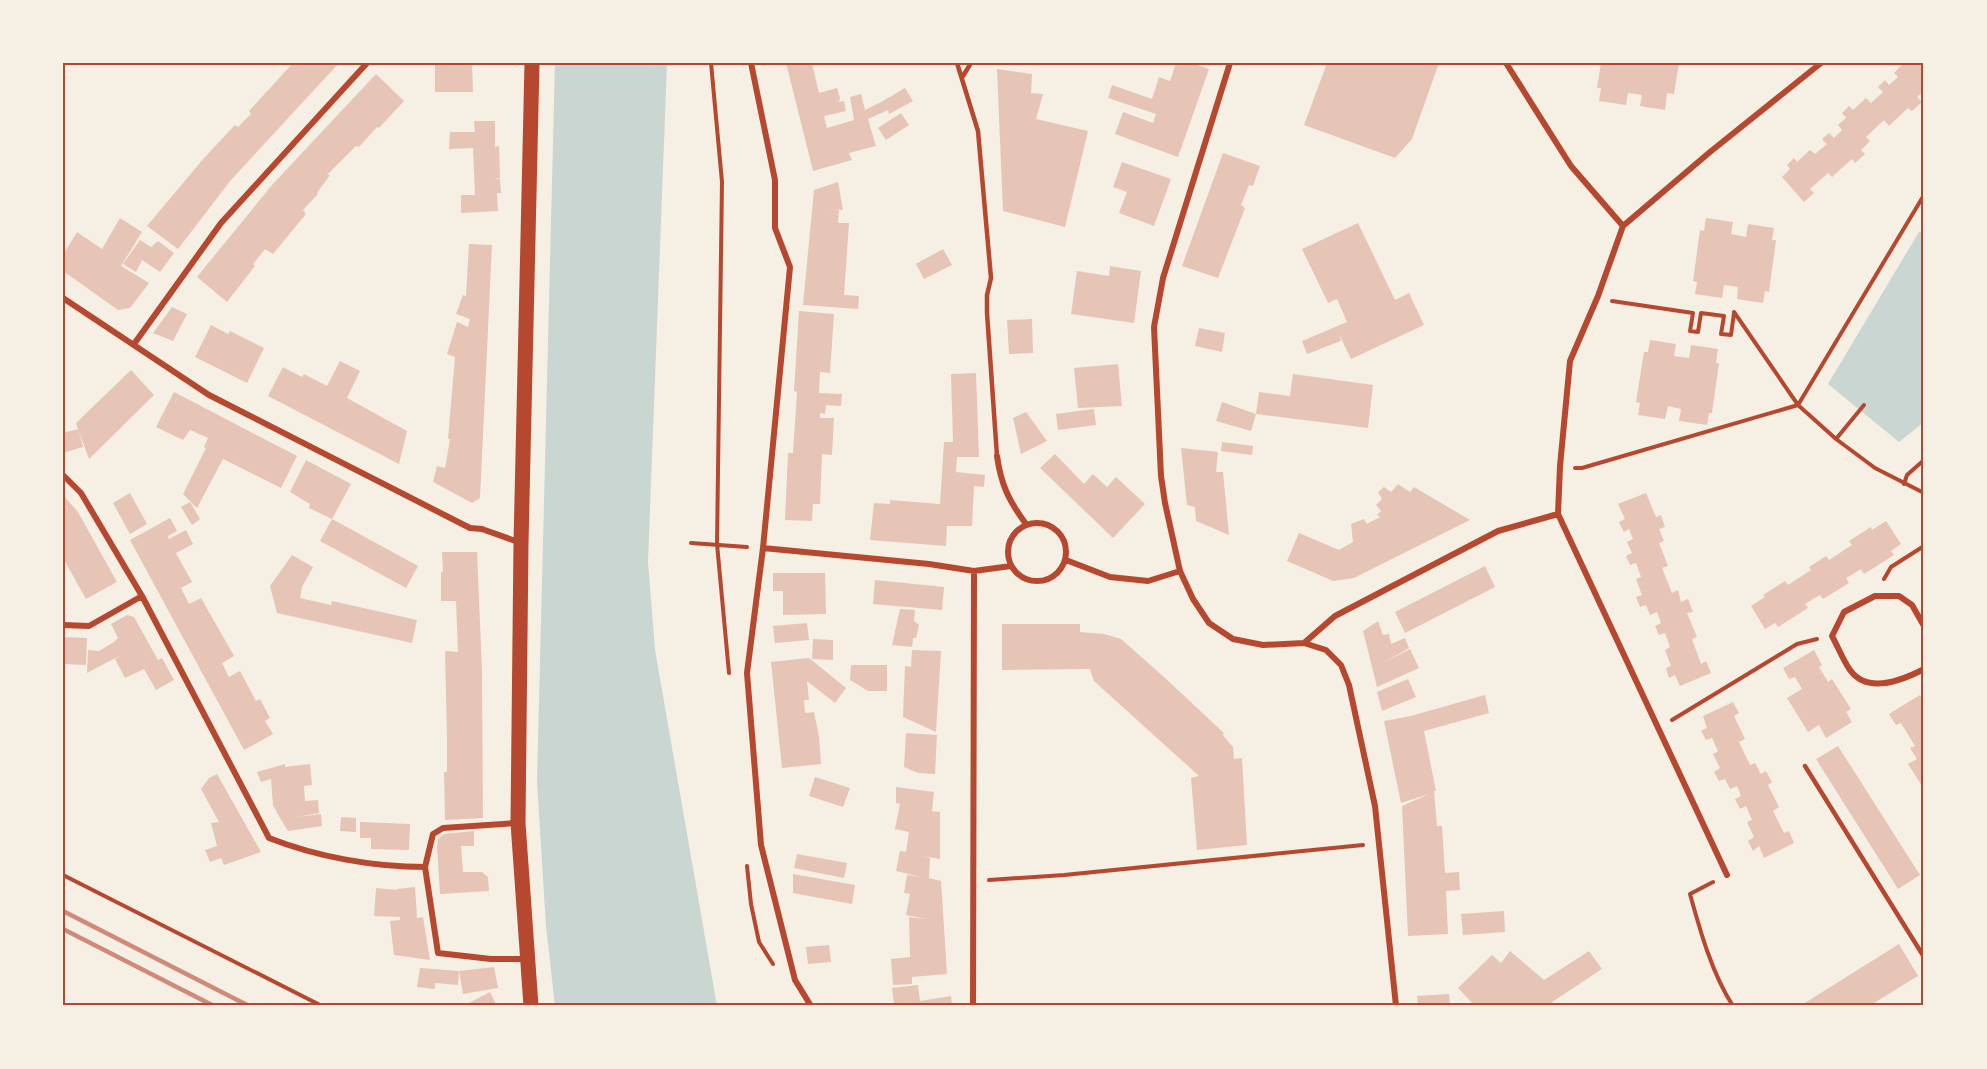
<svg xmlns="http://www.w3.org/2000/svg" width="1987" height="1069" font-family="Ubuntu,sans-serif">
  <style>
    .water { fill: #c9d6d2 }
    .building { fill: #e6c5b7 }
    .lines { fill: none; stroke-linecap: round; stroke-linejoin: round }
    .path { stroke: #b5482f; stroke-width: 4 }
    .service { stroke: #b5482f; stroke-width: 4.5 }
    .minor { stroke: #b5482f; stroke-width: 6 }
    .primary { stroke: #b5482f; stroke-width: 15 }
    .rail { stroke: #cf8b77; stroke-width: 4.5 }
    .neatline { fill: none; stroke: #b5482f; stroke-width: 2 }
  </style>
  <rect width="100%" height="100%" fill="#f6efe4"/>
  <path class="water" d="M555 63H667L648 562 655 650 717 1006H555L546 926 537 782Z
    M1924 231V422L1899 442 1828 384 1919 232Z"/>
  <path class="building" d="M293 63H339L231 180 178 249 147 226 204 158 235 125 238 127 251 114 249 111Z
    M435 63H472L473 92H435Z
    M786 63H812L819 93 837 88 840 98 839 102 844 101 846 111 824 116 827 128 854 120 850 97 861 94 865 110 883 101 905 88 913 101 889 114 888 110 868 119 876 146 849 153 852 160 813 171Z
    M1176 63H1191L1209 69 1178 157 1115 134 1123 112 1153 123 1156 114 1108 98 1112 85 1152 99 1159 77 1170 81Z
    M1327 63H1439L1412 139 1395 158 1304 125Z
    M1601 63H1679L1674 94 1667 93 1665 110 1640 106 1642 95 1628 93 1626 105 1599 101 1601 88H1597Z
    M1900 63H1924V84L1923 85 1924 91 1917 97 1922 102 1912 111 1908 108 1889 126 1884 120 1866 137 1870 141 1861 150 1865 154 1855 163 1852 159 1832 177 1828 173 1810 189 1814 193 1804 202 1782 177 1790 169 1787 165 1794 158 1797 162 1810 150 1815 154 1827 144 1822 139 1829 133 1834 138 1842 130 1838 125 1846 118 1842 113 1849 106 1853 110 1866 98 1871 103 1883 92 1878 87 1885 80 1889 85 1898 77 1894 73 1902 65Z
    M997 69 1032 74 1031 93 1043 94 1036 119 1088 131 1065 227 1003 211Z
    M376 74 404 101 379 128 377 127 359 147 356 146 327 175H330L317 193 318 194 303 210 306 214 273 254 265 249 253 264 255 266 227 302 197 277 272 185Z
    M901 113 909 125 886 140 878 128Z
    M474 121H495V147L499 146 500 178 494 179H500L501 193H497L498 211 461 213V195H475L473 148 449 149 450 132H475Z
    M1223 153 1260 166 1253 186 1249 185 1241 205 1245 208 1218 278 1182 266Z
    M1122 162 1171 179 1154 226 1119 213 1127 192 1113 187Z
    M838 182 843 210 828 209 839 210 838 223H849L844 295 859 296 858 309 803 305 814 190Z
    M120 218 142 232 121 266 149 283 130 308 118 310 63 271V255L77 232 102 249Z
    M1706 218 1733 222 1731 234 1746 237 1748 224 1774 228 1772 240H1776L1769 292 1765 291 1763 303 1737 299 1738 287 1724 285 1722 298 1695 294 1697 282 1693 281 1700 230 1704 231Z
    M1358 223 1395 300 1409 293 1424 325 1351 359 1339 334 1341 341 1307 354 1302 341 1347 322 1337 299 1328 303 1302 249Z
    M140 240 151 247 158 241 174 253 160 272 142 260 136 272 123 264Z
    M469 244 492 245 480 498 472 503 433 482 437 466 445 468 450 439H448L455 357 447 354 457 322 468 327 470 319 456 314 463 295 466 296Z
    M943 249 952 265 924 279 916 264Z
    M1110 266 1141 271 1134 323 1071 314 1077 271 1109 276Z
    M172 307 187 314 173 341 153 333Z
    M799 311 834 314 830 373 820 372 819 393 842 394 841 406 826 405 825 414 820 413V418H834L832 455 822 454 820 504H813L812 521 785 520 788 453H793L797 392 794 391Z
    M1032 319 1033 353 1009 354 1007 320Z
    M211 325 228 334 230 331 264 348 247 383 195 357Z
    M1199 328 1225 333 1222 352 1195 346Z
    M1650 340 1676 344 1674 356 1689 358 1691 345 1718 349 1716 363H1719L1712 413H1709L1707 425 1679 421 1681 409 1668 406 1665 419 1638 415 1640 403 1636 402 1644 352H1648Z
    M340 361 360 371 347 398 407 431 399 464 268 396 283 367 302 377 304 374 327 386Z
    M1118 364 1122 406 1078 408 1074 368Z
    M131 370 154 395 89 459 79 432 83 447 63 453V433L78 429 76 423Z
    M976 373 979 457H957L956 472 985 475 984 487 974 486 972 526H947L946 546 870 540 874 503 890 504V500L940 504 944 442H953L951 374Z
    M1293 374 1373 385 1368 428 1256 414 1259 392 1290 396Z
    M174 392 297 456 281 488 223 459 197 508 183 494 206 448 204 447 208 438 190 430 183 440 156 427Z
    M1222 402 1256 414 1251 431 1216 421Z
    M1094 409 1096 425 1058 430 1056 414Z
    M1026 412 1047 441 1021 454 1013 418Z
    M1222 442 1253 446 1252 455 1221 451Z
    M1181 448 1218 452 1216 472H1223L1229 535 1196 521 1195 507 1187 505Z
    M1055 454 1084 484 1093 474 1107 487 1116 477 1145 504 1113 538 1040 468Z
    M306 460 351 484 332 519 309 508 310 504 290 492Z
    M1398 484 1410 492 1414 487 1470 520 1354 578 1333 581 1287 561 1299 533 1339 550 1353 542 1351 524 1364 519 1367 524 1380 517 1377 515 1381 511 1376 505 1382 499 1378 492 1384 487 1391 492Z
    M130 493 147 524 130 534 113 503Z
    M1646 493 1656 517 1661 515 1665 527 1659 529 1664 541 1659 543 1668 566 1662 568 1672 593 1678 590 1681 602 1688 599 1693 612 1687 613 1697 637 1692 639 1701 664 1706 661 1711 673 1680 686 1675 675 1669 678 1666 668 1671 666 1665 650 1670 647 1665 633 1659 635 1655 626 1661 623 1657 612 1650 615 1646 605 1640 607 1636 597 1642 595 1636 579 1641 577 1636 563 1630 565 1626 556 1632 553 1627 542 1633 539 1629 529 1624 532 1619 522 1625 519 1618 504Z
    M63 495 78 512 117 582 86 599 63 558Z
    M190 502 200 519 192 525 181 507Z
    M170 518 177 531 168 536 169 539 186 530 193 544 176 553 192 582 181 588 189 604 201 598 234 656 222 663 229 677 240 671 256 701 260 699 270 718 265 721 273 734 244 750 130 540Z
    M332 519 418 566 406 588 320 541Z
    M1886 521 1901 544 1891 551 1894 555 1864 574 1861 569 1853 574 1846 578 1849 583 1823 599 1820 595 1813 599 1805 604 1808 608 1778 627 1775 623 1765 629 1751 606 1765 597 1763 595 1785 581 1788 585 1811 570 1809 567 1826 556 1829 560 1852 545 1849 541 1871 527 1872 530Z
    M442 552H477L482 670 483 818 445 820 444 772H447V738L445 651 458 652 456 601H441V572H443Z
    M292 555 313 567 302 587 300 598 331 605 332 601 417 620 412 643 277 613 270 586Z
    M1485 566 1495 587 1405 633 1395 612Z
    M773 573H825L826 614 783 615V591H773Z
    M875 580 944 587 942 610 873 604Z
    M900 609 915 610 914 621 919 625 916 638H913L912 647 892 645Z
    M127 615 134 617 158 660 162 658 174 680 156 690 144 669 125 678 115 659 121 655 87 673 88 650 99 651 114 642 118 638 111 624Z
    M1378 621 1383 635 1389 634 1391 644 1405 638 1409 648 1385 662 1410 649 1419 668 1377 687 1363 631Z
    M807 623 809 640 775 643 773 626Z
    M1002 624H1080V632L1104 634 1121 639 1165 678 1225 734H1222L1233 747 1234 759 1242 758 1247 845 1197 850 1191 778 1199 776 1094 681 1090 669 1002 670Z
    M63 637 87 638 86 665 63 664Z
    M813 639 833 640V660L812 659Z
    M912 650 941 651 936 732 903 717 905 666 911 667Z
    M1814 650 1822 665 1819 667 1828 682 1832 679 1851 709 1846 712 1852 722 1826 738 1819 725 1808 732 1787 698 1802 689 1795 677 1789 679 1783 668Z
    M809 658 846 688 835 703 807 681 809 700H804L805 713 814 712 819 736 821 764 782 768 771 662Z
    M851 665H887V691H868L850 680Z
    M1408 679 1416 697 1382 711 1377 692Z
    M1485 695 1489 713 1424 731 1436 791H1434L1437 826H1442L1445 873 1459 872 1460 890 1446 891 1448 934 1408 936 1402 806 1429 794 1401 803 1384 721 1411 716Z
    M1920 695 1924 702V789L1908 764 1917 759 1910 748 1915 746 1901 723 1896 725 1889 714Z
    M1733 702 1739 713 1734 716 1745 739 1739 742 1750 765 1755 763 1761 774 1766 771 1772 782 1768 785 1779 807 1773 811 1784 833 1789 831 1794 843 1764 858 1759 846 1753 851 1748 841 1754 837 1747 822 1752 820 1746 806 1740 809 1735 799 1741 796 1737 786 1730 789 1725 779 1719 781 1714 772 1720 768 1713 754 1718 751 1712 738 1706 740 1701 731 1707 728 1703 716Z
    M906 733 937 735 935 774 918 773 904 767Z
    M1838 746 1920 875 1898 889 1816 759Z
    M285 764V767L310 764 312 785 304 786 305 801 318 800 319 813 296 817 321 814 322 826 288 831 280 818 273 805 271 779 261 782 257 772Z
    M217 774 261 852 224 865 221 858 210 862 205 850 217 846 211 823 219 822 201 789 209 778Z
    M815 777 850 788 843 807 809 796Z
    M896 787 934 792 932 811 940 812V859L921 856 930 858 929 878 941 881 947 974 912 977V984L893 985 891 959 910 957 909 917 926 919 906 915 910 894 904 893 907 875 921 877 896 871 900 851 906 852 909 832 895 829 900 804 896 803Z
    M341 817 356 818V832L340 831Z
    M360 822 410 824 409 850 371 849V838H360Z
    M474 831V846H461L463 872H482L488 877 489 891 440 894 437 847 438 839 444 834Z
    M797 854 847 863 844 878 794 868Z
    M793 874 855 885 852 904 793 893Z
    M415 887 417 918 423 917 430 960 394 955 390 921 400 920V917L374 916 376 888 397 890V889Z
    M1504 911 1505 932 1463 935 1461 914Z
    M1899 944 1918 976 1869 1006H1800Z
    M829 945 831 962 808 964 806 947Z
    M1510 951 1544 980 1589 951 1602 969 1552 1002 1556 1006H1475L1458 988 1492 955 1501 963Z
    M494 967 498 988 463 994 459 971 458 985 435 983V989L417 987 420 968 459 971Z
    M918 985 920 1001 951 996 952 1006H889L894 1004 892 988Z
    M490 992 497 1006H468L467 1004Z
    M1449 994 1450 1006H1418L1417 996Z"/>
  <g class="lines">
    <path class="path" d="M711 63 722 182 717 544 729 673
      M1612 301 1693 313 1690 331 1698 332 1701 313 1724 316 1721 334 1731 335 1734 313
      M1734 312 1798 405 1836 439 1875 468 1924 493
      M1836 439 1864 405
      M1575 468H1582L1798 405 1924 195
      M1904 484 1907 475 1924 460
      M691 543 747 547
      M1884 579 1891 567 1924 546
      M1672 720 1797 644 1817 639
      M747 866 751 904 759 942 773 964
      M63 875 322 1006
      M989 880 1064 875 1363 845
      M1713 882 1690 894C1700 930 1712 974 1733 1006"/>
    <path class="service" d="M957 63 978 131 991 278 987 295V313L997 456
      M963 76 971 63
      M1805 766 1924 957"/>
    <path class="minor" d="M751 63 775 180V228L790 267 763 548 747 673 761 845 795 980 811 1006
      M1230 63 1163 278 1154 327 1161 476 1165 503 1180 571 1193 599 1209 623 1233 639 1263 645 1304 643 1326 650 1341 665 1349 685 1375 806 1396 1006
      M1506 63 1571 166 1623 226
      M63 298 209 395 470 528 482 529 521 543
      M134 344 221 223 367 63
      M997 456C1001 485 1009 501 1026 524
      M63 475 81 493 142 596 269 838C317 857 374 867 425 867L433 834 443 828 517 823
      M1558 514 1727 875
      M1008 552a29 29 0 1 1 58 0a29 29 0 1 1-58 0Z
      M763 548 929 564 974 571 1011 566
      M1066 560 1110 577 1148 581 1180 571
      M63 625 89 626 142 596
      M1924 626 1912 605 1899 596H1875L1844 612 1832 636C1838 647 1843 660 1850 670 1868 695 1903 680 1924 669
      M1304 643 1335 616 1498 531 1558 514 1560 466 1570 361 1598 296 1623 226 1710 152 1821 63
      M425 867 438 953 491 959H528
      M973 1006 974 571"/>
    <path class="primary" d="M531 1006 518 823 521 543 532 63"/>
    <path class="rail" d="M63 911 249 1006
      M63 929 214 1006"/>
  </g>
  <rect width="1987" height="1069" fill="none" stroke="#f6efe4" stroke-width="129"/>
  <rect x="64" y="64" width="1858" height="940" class="neatline"/>
</svg>
